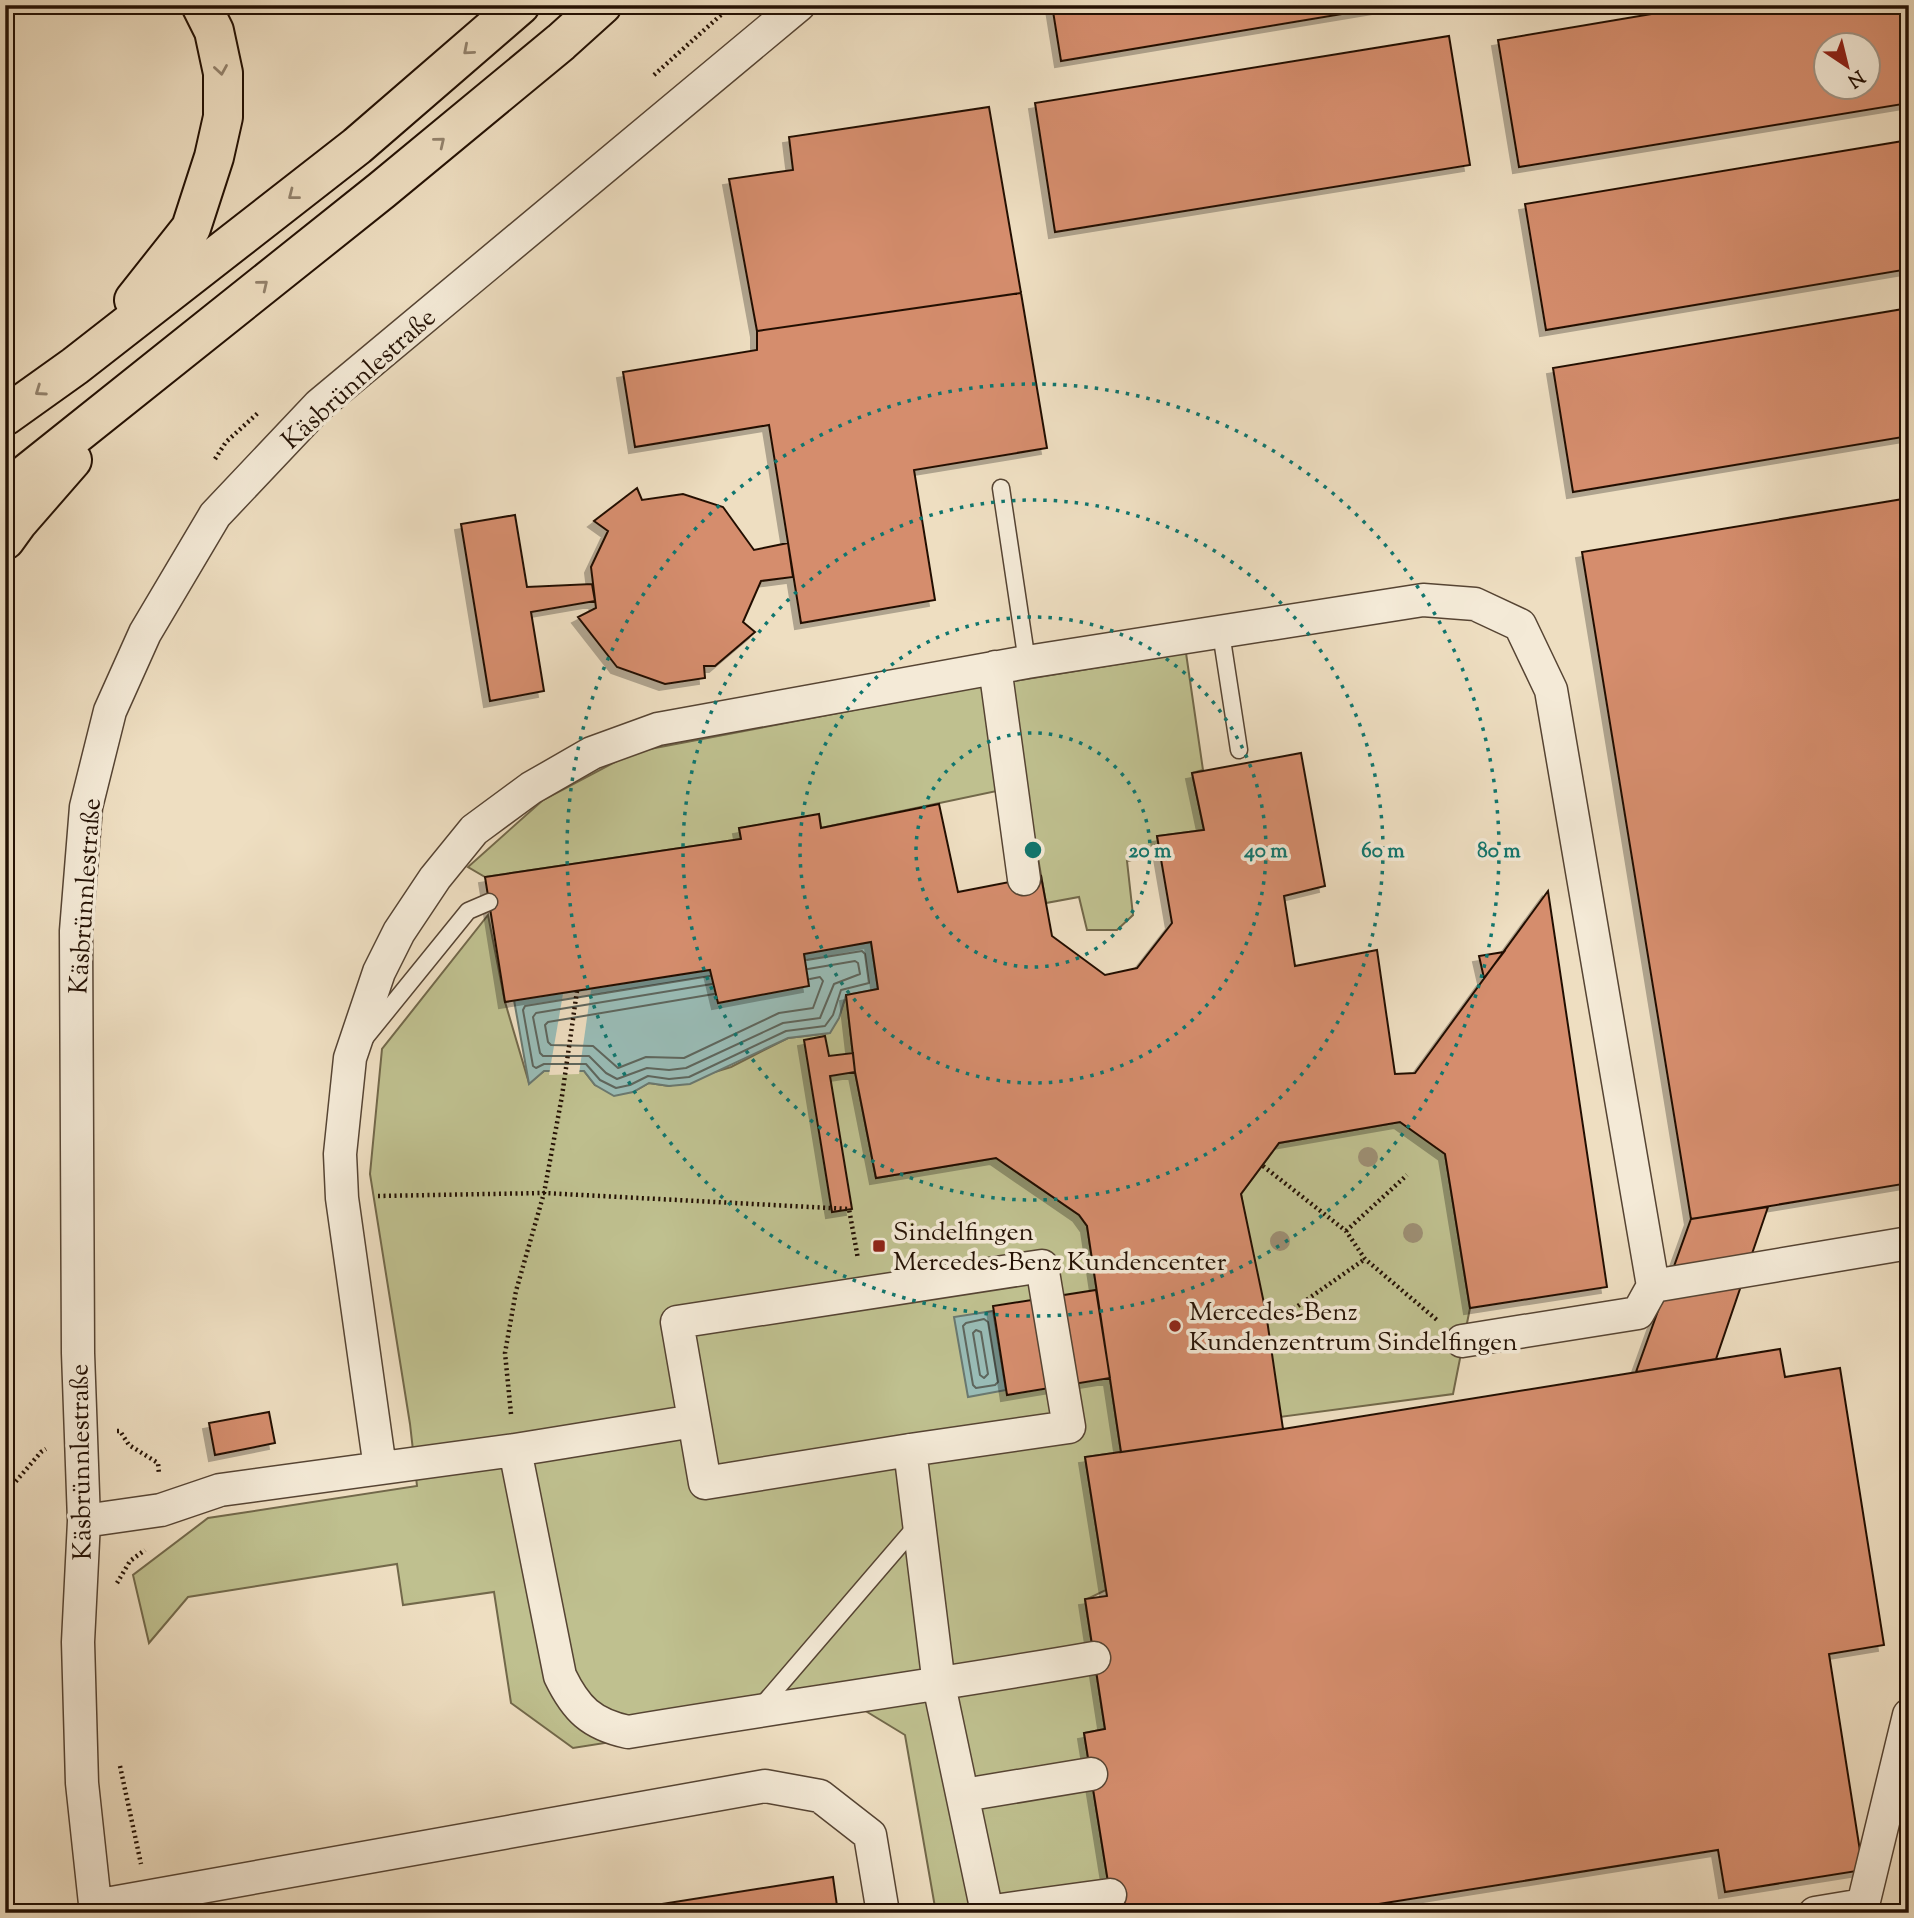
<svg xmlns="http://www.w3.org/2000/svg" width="1914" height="1918" font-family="'Sorts Mill Goudy',serif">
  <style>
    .green { fill: #bfc08f; stroke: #72684a; stroke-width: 2 }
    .water { fill: #99bcb6; stroke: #6a786f; stroke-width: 2 }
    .pier { fill: #eedec1 }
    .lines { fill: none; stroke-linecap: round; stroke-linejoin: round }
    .shore { stroke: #5e665d; stroke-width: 2 }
    .building { fill: #d58d6d; stroke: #241104; stroke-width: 2; fill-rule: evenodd; filter: url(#shadow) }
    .service-casing { stroke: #564433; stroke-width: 19 }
    .minor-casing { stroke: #564433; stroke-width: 35 }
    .motorway-casing { stroke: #241104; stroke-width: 42 }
    .path { stroke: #241104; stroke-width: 4.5; stroke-dasharray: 2 3.5; stroke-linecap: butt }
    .service { stroke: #f4ead7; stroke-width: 16 }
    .minor { stroke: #f4ead7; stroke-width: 32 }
    .motorway { stroke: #eedec1; stroke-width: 38 }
    .tree { fill: #9d8f74 }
    .oneway { stroke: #93826c }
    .ring { fill: none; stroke: #0f766e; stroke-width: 3.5; stroke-dasharray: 3.5 7 }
    .poi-dot { fill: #8f2418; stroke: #f4ead7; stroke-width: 2.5 }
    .labels { text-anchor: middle; stroke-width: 7; stroke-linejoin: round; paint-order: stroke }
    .street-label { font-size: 26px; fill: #241104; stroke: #f4ead7 }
    .poi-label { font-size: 26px; fill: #241104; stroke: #f4ead7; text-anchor: start }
    .centre { fill: #0f766e; stroke: #f4ead7; stroke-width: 3.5 }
    .ring-label { font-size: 21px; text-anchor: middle; font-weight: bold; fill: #0f766e; stroke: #f4ead7; stroke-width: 7; stroke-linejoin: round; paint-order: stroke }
  </style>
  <defs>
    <filter id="shadow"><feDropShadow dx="-6" dy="6" stdDeviation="0" flood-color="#0004"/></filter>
  </defs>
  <rect width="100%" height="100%" fill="#eedec1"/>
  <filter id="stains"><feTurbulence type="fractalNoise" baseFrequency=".00286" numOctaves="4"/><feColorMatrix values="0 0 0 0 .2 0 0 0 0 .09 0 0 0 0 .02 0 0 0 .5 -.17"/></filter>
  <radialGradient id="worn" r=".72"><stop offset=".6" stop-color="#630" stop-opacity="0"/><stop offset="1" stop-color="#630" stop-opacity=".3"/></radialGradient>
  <path class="green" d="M1186 653 1203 770 1192 773 1204 830 1157 836 1160 854 1127 861 1133 915 1117 930H1087L1079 897 1046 903 1025 785 821 828 819 815 739 828 741 839 485 877 468 867 543 800 634 752 959 690Z
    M488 915 505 1002 529 1083 544 1071H584L595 1085 633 1092 649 1083 669 1086 731 1067 788 1038 829 1033 839 1017 846 995 855 1072 876 1178 996 1158 1079 1215 1087 1226 1121 1452 1085 1457 1106 1590 1085 1600 1105 1729 1084 1733 1113 1913H936L905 1735 854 1704 573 1748 511 1703 494 1592 403 1605 397 1564 188 1597 149 1643 133 1575 208 1518 417 1486 410 1424 370 1174 382 1049Z
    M1400 1122 1445 1154 1470 1308 1453 1394 1280 1417 1241 1194 1279 1143Z"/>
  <path class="water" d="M871 942 878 989 846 995 839 1018 830 1033 788 1038 690 1084 669 1086 649 1083 633 1092 614 1096 595 1085 584 1071H544L529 1084 514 1000Z
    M993 1311 1006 1390 968 1397 954 1317Z"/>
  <path class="pier" d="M591 990 579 1074 549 1075 563 994Z"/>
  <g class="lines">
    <path class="shore" d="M710 976 525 1006 523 1010 533 1066 536 1068 544 1064H586L600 1080 616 1088 630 1085 648 1076 669 1079 689 1077 786 1031 825 1026 833 1015 841 990 869 983 865 954 862 951 807 960
      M712 984 536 1013 533 1017 540 1053 543 1056H589L606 1073 617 1079 647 1068 669 1070 686 1068 783 1023 820 1018 834 984 860 974 858 963 855 961 808 969
      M714 994 548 1022 545 1025 548 1042 551 1045 593 1046 618 1068 646 1057 684 1058 779 1013 813 1008 823 981 820 977 810 979
      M984 1319 988 1322 998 1382 995 1385 976 1388 973 1385 963 1326 966 1323Z
      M976 1330 981 1332 988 1374 984 1378 980 1375 973 1333Z"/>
  </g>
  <path class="building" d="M1052 5H1396L1061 61Z
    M1705 5H1909V103L1519 167 1498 40ZM1826 46H1868V88H1826Z
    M1449 36 1470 165 1055 232 1035 103Z
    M989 107 1021 293 757 331 729 179 793 170 789 137Z
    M1909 140V269L1546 330 1525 204Z
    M1021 293 1047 448 914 470 935 600 801 623 769 425 635 447 623 372 757 350V331Z
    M1909 308V436L1573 492 1553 368Z
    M637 488 642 500 683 494 723 507 754 550 788 543 793 577 761 581 743 622 755 632 715 666H704L705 678 665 684 617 667 578 617 596 608 591 567 608 531 594 521Z
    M1909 498V1183L1691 1219 1582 552Z
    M515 515 527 587 592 584 595 601 531 612 544 691 490 701 461 524Z
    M1301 753 1325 886 1284 896 1295 966 1377 950 1395 1074 1415 1073 1548 891 1607 1287 1470 1308 1445 1154 1400 1122 1279 1143 1241 1194 1266 1313 1283 1429 1121 1452 1087 1226 1079 1215 996 1158 876 1178 855 1072 846 995 878 989 871 942 804 954 809 986 718 1003 710 970 505 1002 485 877 741 839 739 828 819 814 821 828 939 804 958 892 1041 876 1052 936 1105 975 1137 968 1172 923 1157 836 1204 830 1192 773Z
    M1504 952 1484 978 1479 956Z
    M825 1036 829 1056 853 1053 855 1072 830 1076 852 1209 832 1212 804 1040Z
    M1768 1207 1716 1359 1636 1372 1691 1219Z
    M1096 1290 1110 1378 1007 1395 993 1306Z
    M1780 1349 1785 1377 1840 1368 1884 1645 1829 1654 1863 1870 1725 1892 1718 1850 1322 1913H1113L1084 1733 1105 1729 1085 1599 1107 1596 1085 1457 1283 1429Z
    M269 1412 275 1443 215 1455 209 1423Z
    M833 1877 838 1913H605Z"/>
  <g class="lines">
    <g class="service-casing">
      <path id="service" d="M1001 488 1027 662
        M1221 633 1239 750
        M365 1038 468 911 489 902
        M759 1709 918 1524"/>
    </g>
    <g class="minor-casing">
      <path id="minor" d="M995 667 1024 879
        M1042 1266 1069 1427 910 1450 705 1483 677 1322Z
        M1462 1341 1638 1313 1653 1286 1909 1243
        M515 1450 560 1676C576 1709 591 1724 628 1732 783 1706 939 1685 1094 1658
        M910 1450 939 1685 987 1912 1110 1895
        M380 1468 342 1198 340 1154 350 1058 379 972 399 932 435 878 474 830 531 788 592 753 658 729 1027 662 1423 600 1475 604 1520 625 1551 690 1653 1286
        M84 1521 161 1510 220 1490 515 1450 694 1421
        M964 1795 1091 1774
        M95 1906 765 1786 820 1796 870 1835 883 1913
        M96 1913 82 1783 78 1642 84 1521 78 1353 76 931 86 807 110 711 145 633 215 515 319 405 799 5
        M1815 1913 1863 1905 1909 1715"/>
    </g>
    <g class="motorway-casing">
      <path id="motorway" d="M134 300 191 228 214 157 223 117V73L214 31 201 5
        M5 416 75 366 357 146 520 5
        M5 491 382 190 561 42 602 5
        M5 540 18 522 72 460"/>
    </g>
    <path class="path" d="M654 75 732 5
      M215 459 226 442 259 412
      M1263 1166 1346 1231 1365 1259 1437 1320
      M378 1196 544 1193 849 1209 858 1259
      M1346 1231 1407 1175
      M1266 1313 1295 1308 1365 1259
      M511 1414 505 1353 516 1291 544 1193 562 1096 577 991
      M117 1431H120L129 1445 158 1463 159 1474
      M5 1494 41 1452 46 1449
      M117 1583 130 1561 145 1550
      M120 1766 141 1864"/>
    <use href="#service" class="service"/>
    <use href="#minor" class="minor"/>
    <use href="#motorway" class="motorway"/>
  </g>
  <g class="tree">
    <circle cx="1368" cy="1157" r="10"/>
    <circle cx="1413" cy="1233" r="10"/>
    <circle cx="1280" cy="1241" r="10"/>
  </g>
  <defs><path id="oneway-chevron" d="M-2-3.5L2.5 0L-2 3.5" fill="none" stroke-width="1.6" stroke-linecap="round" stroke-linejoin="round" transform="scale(1.75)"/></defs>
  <g class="oneway">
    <use href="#oneway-chevron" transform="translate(468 50) rotate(139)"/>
    <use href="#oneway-chevron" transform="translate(221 70) rotate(81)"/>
    <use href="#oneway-chevron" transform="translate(440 142) rotate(-39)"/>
    <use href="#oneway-chevron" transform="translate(293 195) rotate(142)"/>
    <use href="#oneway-chevron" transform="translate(263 285) rotate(-39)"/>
    <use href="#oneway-chevron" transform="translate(40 391) rotate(145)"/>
  </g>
  <g class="ring">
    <circle cx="1033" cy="850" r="117"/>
    <circle cx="1033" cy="850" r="233"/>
    <circle cx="1033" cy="850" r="350"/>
    <circle cx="1033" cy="850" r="466"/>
  </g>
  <g class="poi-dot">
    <rect x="872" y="1239" width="14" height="14" rx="3.5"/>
    <circle cx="1175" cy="1326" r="7"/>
  </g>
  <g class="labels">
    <g class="street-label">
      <text transform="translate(358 378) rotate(-42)" y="9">Käsbrünnlestraße</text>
      <text transform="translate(84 896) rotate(-86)" y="9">Käsbrünnlestraße</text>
      <text transform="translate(80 1462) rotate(-91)" y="9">Käsbrünnlestraße</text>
    </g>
    <g class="poi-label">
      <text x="893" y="1240">Sindelfingen<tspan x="893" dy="30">Mercedes-Benz Kundencenter</tspan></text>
      <text x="1189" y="1320">Mercedes-Benz<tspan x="1189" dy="30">Kundenzentrum Sindelfingen</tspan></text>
    </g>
  </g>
  <circle cx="1033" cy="850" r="10" class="centre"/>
  <g class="ring-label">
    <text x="1150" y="857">20 m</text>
    <text x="1266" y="857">40 m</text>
    <text x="1383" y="857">60 m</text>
    <text x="1499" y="857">80 m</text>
  </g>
  <rect width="1914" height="1918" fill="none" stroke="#eedec1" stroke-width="28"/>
  <rect x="7" y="7" width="1900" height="1904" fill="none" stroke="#241104" stroke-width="3.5"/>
  <rect x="14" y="14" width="1886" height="1890" fill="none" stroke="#241104" stroke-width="2"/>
  <g transform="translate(1847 66) rotate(145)"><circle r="33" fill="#f4ead7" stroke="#a19383" stroke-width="2"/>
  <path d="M0-5L12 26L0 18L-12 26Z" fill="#8f2418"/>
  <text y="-10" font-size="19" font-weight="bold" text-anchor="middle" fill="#241104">N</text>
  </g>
  <rect width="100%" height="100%" filter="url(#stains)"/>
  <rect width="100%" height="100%" fill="url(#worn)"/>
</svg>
